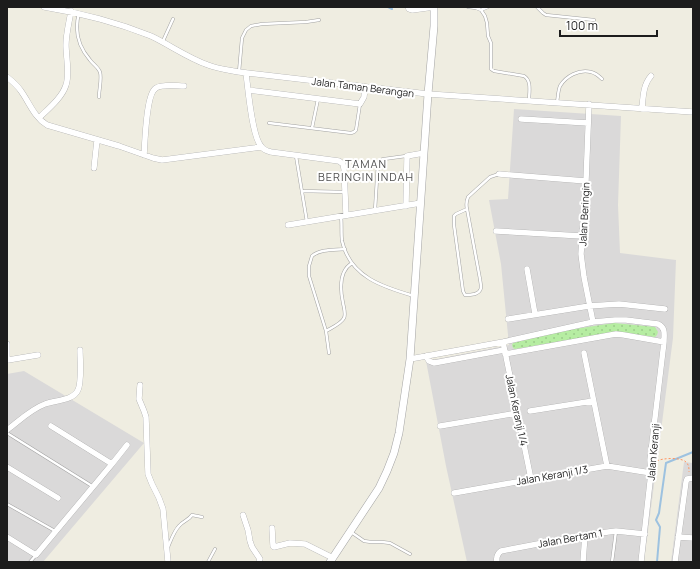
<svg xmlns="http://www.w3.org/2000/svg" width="700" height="569" font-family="Manrope,sans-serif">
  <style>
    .residential { fill: #dad9d9 }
    .grass { fill: url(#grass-dots) }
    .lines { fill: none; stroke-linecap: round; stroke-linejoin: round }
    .stream { stroke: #9dc2e0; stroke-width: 2 }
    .service-casing { stroke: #a3a3a3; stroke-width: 3.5 }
    .minor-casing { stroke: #a3a3a3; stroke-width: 6 }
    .tertiary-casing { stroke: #a3a3a3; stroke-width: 8 }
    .path { stroke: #ff9561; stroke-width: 1; stroke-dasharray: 2 2; stroke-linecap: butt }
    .service { stroke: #fff; stroke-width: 2.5 }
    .minor { stroke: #fff; stroke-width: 5.5 }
    .tertiary { stroke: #fff; stroke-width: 7 }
    .labels { text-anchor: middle; stroke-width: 4; stroke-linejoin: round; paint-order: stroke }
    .street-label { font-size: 10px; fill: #1c1c1c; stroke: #fff }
    .neighbourhood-label { font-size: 11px; letter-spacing: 1px; fill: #4f4f4f; stroke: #fff }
  </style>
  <defs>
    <pattern id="grass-dots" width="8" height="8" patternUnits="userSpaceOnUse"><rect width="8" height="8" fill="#b6eda2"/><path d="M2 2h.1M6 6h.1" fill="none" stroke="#9ccb8b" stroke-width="1.8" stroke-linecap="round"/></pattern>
  </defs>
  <rect width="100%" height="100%" fill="#efede1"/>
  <path class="residential" d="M514 109 621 116 618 205 620 253 676 260 673 338 644 562H467L446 466 426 361 509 345 501 264 489 200 508 199Z
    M24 371 144 443 43 562H7V374Z
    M684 462 693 463V562H671Z"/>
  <path class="grass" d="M614 323 655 327 658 332 657 335 655 337 615 332 515 349 513 348 512 345 513 343 555 332Z"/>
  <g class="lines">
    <path class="stream" d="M388 7 392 9
      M657 562 660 527 656 520 659 513 666 463 693 452"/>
    <g class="service-casing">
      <path id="service" d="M468 7 476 8 481 10 485 16 487 23 488 36 491 43V69L494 71 524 76C532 81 529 92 529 101
        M537 7 543 13 546 15 594 20
        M481 10 488 7
        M79 13C74 31 78 46 90 60 93 64 98 67 100 72 102 79 99 89 99 97
        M163 41 173 19
        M239 72 242 38 246 30 251 26 262 24 306 22 319 20
        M557 102C558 97 558 91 560 86 566 76 579 69 591 72 595 73 599 76 602 79
        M269 123 351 133 354 132 356 130 360 104
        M312 128 318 99
        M296 156 307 222
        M302 191 345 192
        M467 209 456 214 454 216V225L463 291 465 295C469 295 471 295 475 294 483 291 481 286 480 279L467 209C466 205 466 202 468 197L490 177 499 174
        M375 210 378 163C380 160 381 159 384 159L406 156
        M341 216C342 224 341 233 342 241 350 277 383 287 414 296
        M326 331C331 328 341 324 344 318 346 314 344 308 343 303 340 289 339 271 352 263
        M329 353 326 331 309 276V266L312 256C320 249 335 250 345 249
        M7 433 92 486
        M7 504 55 531
        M351 532 364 541 371 542H382L390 543 410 554
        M168 547C171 540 174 531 179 526 183 521 189 520 192 515L202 517
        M30 562 36 555
        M208 562 215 549
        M612 562 616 531"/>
    </g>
    <g class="minor-casing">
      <path id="minor" d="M44 7C81 13 116 22 151 36 170 45 188 58 208 65 218 69 228 70 239 72L428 94 693 112
        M408 7 409 9 412 10 434 7
        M246 73C248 89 252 136 261 146 263 150 267 151 271 152L339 161 343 164 344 169 346 215
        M7 77C12 81 17 85 21 91 29 102 34 117 47 125L119 146 153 158 162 160 261 147
        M248 90 360 104 364 97 365 87
        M589 104 586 181 581 254 584 277 593 322
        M642 109C643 98 643 85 651 76
        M39 118C48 109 62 98 66 85 70 74 66 57 66 45 66 34 69 23 71 11
        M521 119 588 123
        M144 155C145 143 146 93 156 88 162 84 177 86 184 86
        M94 168 97 140
        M499 174 586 181
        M406 206 407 156 424 153
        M288 225 421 203
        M496 231 582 236
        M527 269 535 314
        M508 319 589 306 619 304 665 309
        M503 342 531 479
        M7 344V360
        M584 353 607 466
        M505 354 616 334 624 335 664 342
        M426 356 429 361 434 363 504 350
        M410 359 503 342 593 322 615 320H626L658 324C666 328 664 334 664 342L650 460 651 473 641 562
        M8 360 38 355
        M140 385 139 399 144 411 146 417 148 474 152 484 159 498 163 509 168 562
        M530 411 593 401
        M440 426 517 413
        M7 430C19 421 31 409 45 404 55 400 73 401 78 390 82 382 80 360 80 350
        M112 464 127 445
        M7 467 58 498
        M454 493 607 466 651 473
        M243 515 248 530 250 541 252 547 260 559 259 562
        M272 528 273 546 274 547 290 543 305 544 333 558
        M7 537 36 555 112 464 51 426
        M678 537 693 538
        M497 562C496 557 497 554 501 551L585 535 616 531 645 534
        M583 562 585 535
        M675 562 686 482 687 479 693 478"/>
    </g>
    <g class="tertiary-casing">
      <path id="tertiary" d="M330 562 379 488 387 471 394 453 399 433 410 359 428 94 434 26V7"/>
    </g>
    <path class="path" d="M657 461C662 458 681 457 686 462 689 465 689 468 689 472"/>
    <use href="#service" class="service"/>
    <use href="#minor" class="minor"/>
    <use href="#tertiary" class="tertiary"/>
  </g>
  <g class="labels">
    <g class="street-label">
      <text transform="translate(363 87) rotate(7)" y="4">Jalan Taman Berangan</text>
      <text transform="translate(584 214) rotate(-87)" y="4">Jalan Beringin</text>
      <text transform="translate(517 410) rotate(78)" y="4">Jalan Keranji 1/4</text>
      <text transform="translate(653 452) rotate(-85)" y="4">Jalan Keranji</text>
      <text transform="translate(552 475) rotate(-10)" y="4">Jalan Keranji 1/3</text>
      <text transform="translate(570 538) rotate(-10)" y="4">Jalan Bertam 1</text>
    </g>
    <g class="neighbourhood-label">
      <text x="366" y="168">TAMAN<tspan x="366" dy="13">BERINGIN INDAH</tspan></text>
    </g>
  </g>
  <rect width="700" height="569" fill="none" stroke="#1c1c1c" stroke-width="16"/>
  <path d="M560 30v6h97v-6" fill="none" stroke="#1c1c1c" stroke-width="2"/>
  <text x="566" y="30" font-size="12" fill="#1c1c1c" stroke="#ffffff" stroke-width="3" paint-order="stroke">100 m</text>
</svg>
